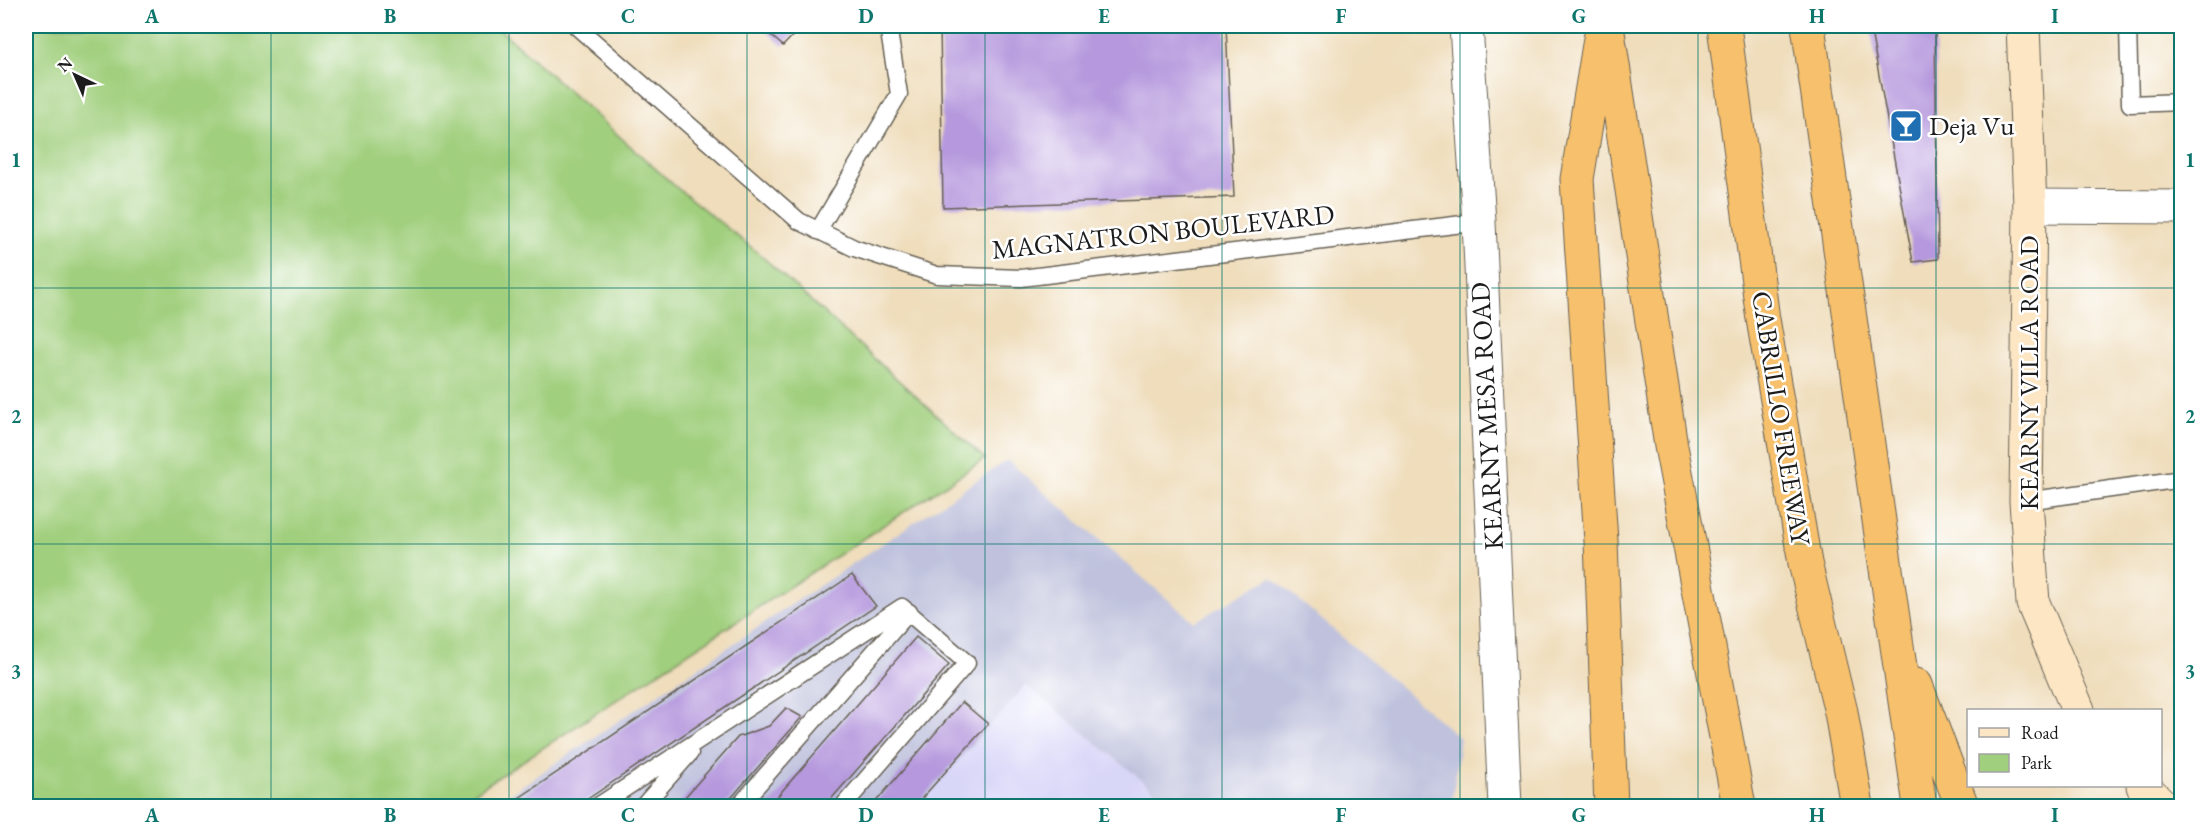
<svg xmlns="http://www.w3.org/2000/svg" width="2207" height="832" font-family="'EB Garamond',serif">
  <style>
    .built { fill: #d9d7f8 }
    .industrial { fill: #c0c2dd }
    .green { fill: #a0cf7d; stroke: #5e764c; stroke-width: 1.5 }
    .building { fill: #b598dd }
    .lines { fill: none; stroke-linecap: round; stroke-linejoin: round }
    .service-casing { stroke: #666054; stroke-width: 19 }
    .minor-casing { stroke: #666054; stroke-width: 35 }
    .secondary-casing { stroke: #666054; stroke-width: 35 }
    .motorway-casing { stroke: #666054; stroke-width: 35 }
    .service { stroke: #fff; stroke-width: 16 }
    .minor { stroke: #fff; stroke-width: 33 }
    .secondary { stroke: #fce6c4; stroke-width: 33 }
    .motorway { stroke: #f7c06c; stroke-width: 33 }
    .grid { fill: none; stroke: #0f766e; stroke-width: 1.5; stroke-opacity: 0.55 }
    .labels { text-anchor: middle; stroke-width: 5; stroke-linejoin: round; paint-order: stroke }
    .poi-label { font-size: 27px; fill: #1c1c1c; stroke: #fff; text-anchor: start }
    .street-label { font-size: 27px; fill: #1c1c1c; stroke: #fff }
    .neatline { fill: none; stroke: #0f766e; stroke-width: 2 }
    .grid-label { font-size: 20px; text-anchor: middle; font-weight: bold; fill: #0f766e }
  </style>
  <rect width="100%" height="100%" fill="#fff"/>
  <filter id="ink" filterUnits="userSpaceOnUse"><feTurbulence type="fractalNoise" baseFrequency=".0167" numOctaves="2"/><feDisplacementMap in="SourceGraphic" scale="12" xChannelSelector="R" yChannelSelector="G"/><feConvolveMatrix kernelMatrix="1 2 1 2 8 2 1 2 1" color-interpolation-filters="sRGB"/></filter>
  <filter id="wash" filterUnits="userSpaceOnUse"><feTurbulence type="fractalNoise" baseFrequency=".008" numOctaves="4" result="noise"/><feDisplacementMap in="SourceGraphic" scale="24" xChannelSelector="R" yChannelSelector="G"/><feGaussianBlur stdDeviation="1.35" result="paint"/><feColorMatrix in="noise" values="0 0 0 0 0 0 0 0 0 0 0 0 0 0 0 0 0 1.4 0 .05"/><feComposite in="paint" operator="in"/></filter>
  <g filter="url(#wash)">
    <rect width="100%" height="100%" fill="#efddbb"/>
    <path class="built" d="M1026 684 1173 806H918Z"/>
    <path class="industrial" d="M1007 460 1194 622 1272 577 1460 738 1452 806H1173L1026 685 918 806H492Z"/>
    <path class="green" d="M26 26H496L676 187 757 252 985 459 454 806H26Z"/>
    <g id="blocks">
      <path class="building" d="M760 26H802L783 46Z
        M940 26H1226L1234 197 943 207Z
        M1870 26H1935L1938 259 1913 262Z
        M852 575 876 606 577 806H507Z
        M916 637 949 665 825 806H769Z
        M962 702 988 724 915 806H872Z
        M786 708 802 717 724 806H677L738 737 769 726Z"/>
    </g>
  </g>
  <g filter="url(#ink)">
    <use href="#blocks" fill-opacity="0" stroke="#666054" stroke-width="1.5"/>
    <g class="lines">
      <g class="service-casing">
        <path id="service" d="M576 26 799 221 854 248 937 275 1021 278 1479 222
          M2128 26 2130 104 2182 102
          M818 231 899 94 888 26
          M2026 501 2182 479
          M598 806 902 607 967 663 843 806
          M643 806 690 753
          M739 806 909 612
          M2180 806 2182 805"/>
      </g>
      <g class="minor-casing">
        <path id="minor" d="M1466 26 1479 222 1505 806
          M2030 206 2182 207"/>
      </g>
      <g class="secondary-casing">
        <path id="secondary" d="M2023 26 2030 206 2026 501 2033 603 2078 710
          M2143 786 2163 806"/>
      </g>
      <g class="motorway-casing">
        <path id="motorway" d="M1607 26 1671 446 1739 806
          M1724 26 1763 319 1805 563 1841 712 1857 806
          M1808 26 1920 806
          M1600 39 1577 179 1601 541 1611 806
          M1916 685 1962 806"/>
      </g>
      <use href="#service" class="service"/>
      <use href="#minor" class="minor"/>
      <use href="#secondary" class="secondary"/>
      <use href="#motorway" class="motorway"/>
    </g>
  </g>
  <path class="grid" d="M271 26V806M509 26V806M747 26V806M985 26V806M1222 26V806M1460 26V806M1698 26V806M1936 26V806M26 288H2182M26 544H2182"/>
  <defs>
    <g id="bar-square" transform="scale(1.725)"><rect x="-9" y="-9" width="18" height="18" rx="4" fill="#1f6fb2" stroke="#fff"/><path d="M-6-5H6L.8 .8V4.5H3.5V6h-7V4.5H-.8V.8Z" fill="#fff"/></g>
  </defs>
  <g fill-rule="evenodd">
    <use href="#bar-square" x="1906" y="126"/>
  </g>
  <g class="labels">
    <g class="poi-label">
      <text x="1929" y="135">Deja Vu</text>
    </g>
    <g class="street-label">
      <text transform="translate(1163 232) rotate(-6)" y="9">MAGNATRON BOULEVARD</text>
      <text transform="translate(2029 373) rotate(-90)" y="9">KEARNY VILLA ROAD</text>
      <text transform="translate(1487 416) rotate(-93)" y="9">KEARNY MESA ROAD</text>
      <text transform="translate(1781 418) rotate(81)" y="9">CABRILLO FREEWAY</text>
    </g>
  </g>
  <rect width="2207" height="832" fill="none" stroke="#fff" stroke-width="66"/>
  <rect x="1967" y="709" width="195" height="78" fill="#ffffff" stroke="#a4a4a4" stroke-width="1.5"/>
  <rect x="1979" y="728" width="30" height="9" fill="#fce6c4" stroke="#a4a4a4" stroke-width="1.5"/>
  <text x="2021" y="739" font-size="18" fill="#1c1c1c">Road</text>
  <rect x="1979" y="754" width="30" height="18" fill="#a0cf7d" stroke="#a4a4a4" stroke-width="1.5"/>
  <text x="2021" y="769" font-size="18" fill="#1c1c1c">Park</text>
  <g transform="translate(75 75) rotate(316)" stroke="#ffffff" stroke-width="4.5" paint-order="stroke">
  <path d="M0-4.5L10 22L0 15L-10 22Z" fill="#1c1c1c"/>
  <text y="-9" font-size="16" font-weight="bold" text-anchor="middle" fill="#1c1c1c">N</text>
  </g>
  <rect x="33" y="33" width="2141" height="766" class="neatline"/>
  <g class="grid-label">
    <text x="152" y="23">A</text>
    <text x="390" y="23">B</text>
    <text x="628" y="23">C</text>
    <text x="866" y="23">D</text>
    <text x="1104" y="23">E</text>
    <text x="1341" y="23">F</text>
    <text x="1579" y="23">G</text>
    <text x="1817" y="23">H</text>
    <text x="2055" y="23">I</text>
    <text x="16" y="167">1</text>
    <text x="2190" y="167">1</text>
    <text x="16" y="423">2</text>
    <text x="2190" y="423">2</text>
    <text x="16" y="678">3</text>
    <text x="2190" y="678">3</text>
    <text x="152" y="822">A</text>
    <text x="390" y="822">B</text>
    <text x="628" y="822">C</text>
    <text x="866" y="822">D</text>
    <text x="1104" y="822">E</text>
    <text x="1341" y="822">F</text>
    <text x="1579" y="822">G</text>
    <text x="1817" y="822">H</text>
    <text x="2055" y="822">I</text>
  </g>
</svg>
